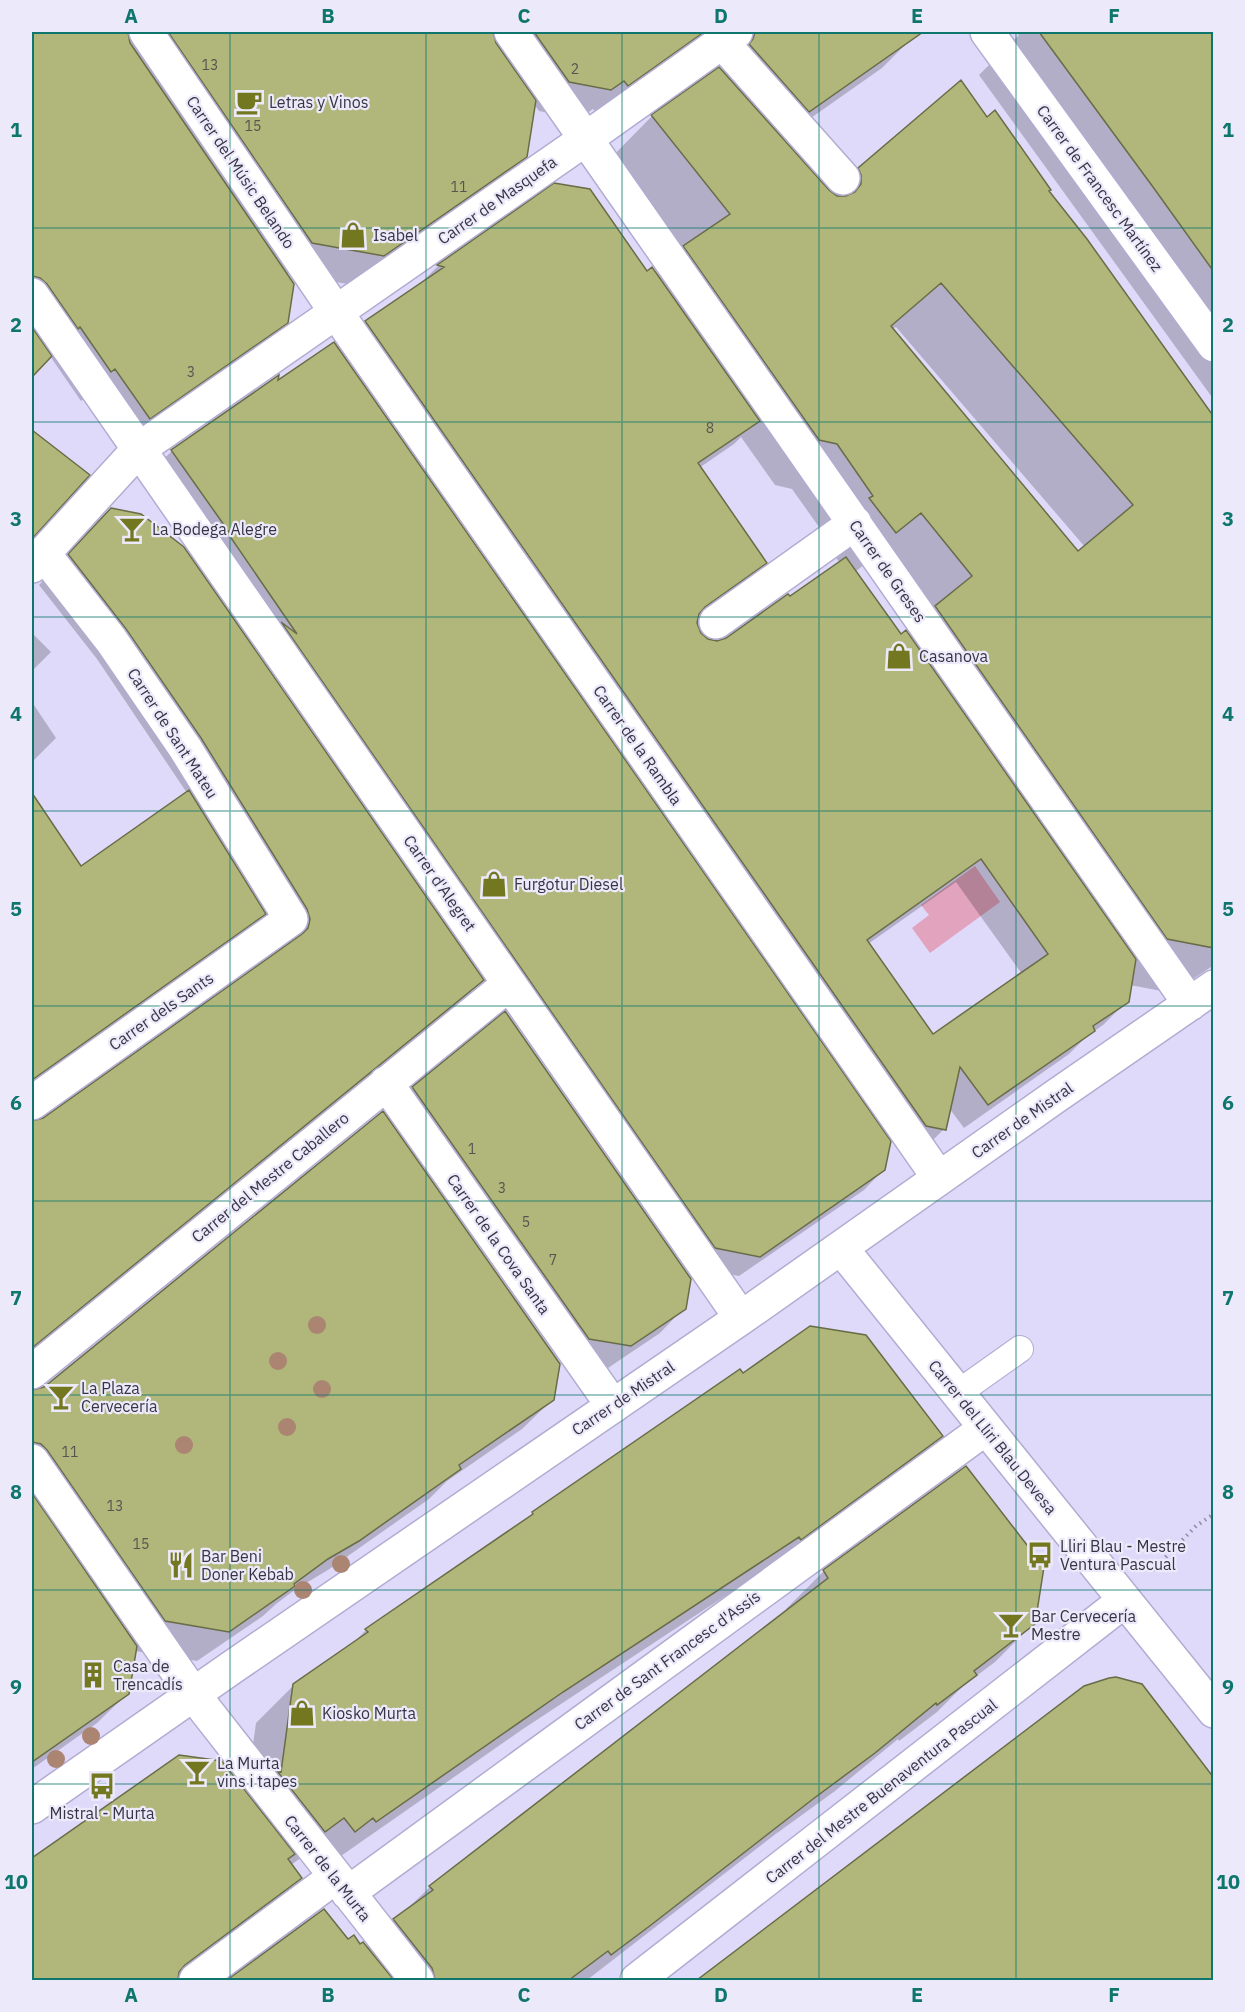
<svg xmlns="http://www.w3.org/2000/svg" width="1245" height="2012" font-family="'IBM Plex Sans',sans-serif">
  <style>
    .water { fill: #e1a3bd }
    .shadow { fill: #0003; fill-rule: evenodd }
    .building { fill: #b1b67a; stroke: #696c47; stroke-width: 1.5; fill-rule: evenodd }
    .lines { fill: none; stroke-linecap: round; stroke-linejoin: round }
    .service-casing { stroke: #b2acd2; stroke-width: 28 }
    .pedestrian-casing { stroke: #b2acd2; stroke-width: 36 }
    .minor-casing { stroke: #b2acd2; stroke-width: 36 }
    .path { stroke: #908ca4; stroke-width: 4; stroke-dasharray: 1.5 4.5; stroke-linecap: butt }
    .service { stroke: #fff; stroke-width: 26 }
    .pedestrian { stroke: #fff; stroke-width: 33 }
    .minor { stroke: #fff; stroke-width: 33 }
    .tree { fill: #ab8472 }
    .grid { fill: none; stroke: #0f766e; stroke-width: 1.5; stroke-opacity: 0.55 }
    .labels { text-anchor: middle; stroke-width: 4.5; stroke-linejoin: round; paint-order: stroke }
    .number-label { font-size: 14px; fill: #565552 }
    .poi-label { font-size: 16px; fill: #373544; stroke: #eceafa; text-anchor: start }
    .street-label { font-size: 16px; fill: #373544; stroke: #eceafa }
    .neatline { fill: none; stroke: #0f766e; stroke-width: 2 }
    .grid-label { font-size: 20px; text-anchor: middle; font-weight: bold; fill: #0f766e }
  </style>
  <rect width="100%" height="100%" fill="#dfdafa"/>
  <path class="water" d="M975 866 1000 902 930 953 912 928 929 915 921 905Z"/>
  <path class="shadow" d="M32 32H906L912 38 882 68 781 139 833 195 859 169 987 119 1047 191 1214 419V965L1172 993 1130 985 1127 1001 1103 1025 1086 1037 1069 1054 964 1128 949 1108 944 1129 920 1153 342 346 366 322 417 287 438 266 555 185 647 273 656 275 680 252 608 161 652 116 722 73 725 60 598 115 593 109 579 119 539 111 534 104 525 156 495 187 353 285 285 273 286 322 256 353 119 447 85 398 81 401 50 356 32 375ZM896 327 1085 547 1077 553 892 329ZM741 437 775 485 792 489 829 541 825 544 840 563 727 639 717 642 707 640 700 634 696 623 697 618 741 586 765 563 699 468 734 444ZM875 556 926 618 908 635 900 636 855 572ZM956 882 1022 974 933 1036 868 944Z
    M1016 32H1214V400L979 75 1019 35Z
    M275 385 884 1169 864 1190 739 1276 696 1268 152 470 172 451Z
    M32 432 88 475 32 537Z
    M111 509 482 980 452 1010 32 1352V1123L44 1120 280 949 277 939 262 915 234 944 32 1087V796L81 868 187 793 97 659 39 585Z
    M32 633 51 652 32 671Z
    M32 702 56 738 32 762Z
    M505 1013 684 1308 660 1333 605 1370 389 1112 413 1088Z
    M743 1375 941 1436 904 1473 760 1573 523 1729 338 1858 306 1854 291 1865 300 1878 254 1924 178 1980H32V1859L179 1757 246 1795 256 1723 294 1685 349 1647 366 1630 526 1520 533 1513Z
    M32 1392H36L553 1399 522 1429 447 1481 429 1499 328 1570 296 1589 276 1604 263 1616 197 1661 135 1651 128 1693 97 1723 32 1769Z
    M966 1468 1033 1624 995 1662 963 1686 937 1712 899 1741 898 1739 835 1791 773 1836 587 1980H229L324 1911 348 1941 366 1948 430 1887 788 1611 786 1609 824 1571Z
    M1084 1687 1214 1781V1980H701Z"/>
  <path class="building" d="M32 32H128L130 43 294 284 288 323 150 419 115 369 111 372 80 327 78 329 47 284 40 278 32 276Z
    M168 32H493L496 43 536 100 527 157 384 256 312 243Z
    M534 32H704L628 86 624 81 611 90 569 82Z
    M755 32H923L809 112 749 44 753 39Z
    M1039 32H1214V272L1153 187Z
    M719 67 829 190 837 196H846L855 192 861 184V175L858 168 961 80 987 117 995 110 1051 190 1049 191 1087 239 1214 417V948L1167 939 935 606 972 576 921 513 896 533 869 498 873 496 837 444 819 440 683 246 730 214 651 115ZM941 283 1133 505 1078 551 891 326Z
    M554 183 590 189 647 271 652 267 760 421 698 463 767 563 705 607 699 614 697 623 701 633 708 639 717 641 726 638 788 594 790 596 846 557 901 634 906 630 1136 959 1129 1002 1093 1026 1095 1031 988 1105 960 1067 946 1130 926 1126 365 321 444 267 437 265ZM981 859 1048 954 933 1034 867 940Z
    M32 327 52 356 32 377Z
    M334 342 891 1141 885 1170 760 1257 715 1248 281 622 297 634 227 532H229L171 450 279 375 278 380Z
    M32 430 90 475 32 539Z
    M111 508 141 514 184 547 484 980 32 1348V1121L43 1118 302 934 308 928 310 919 307 909 201 738 126 629 68 554Z
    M189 790 266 914 32 1080V793L81 866Z
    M505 1011 691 1279 686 1309 631 1346 589 1339 412 1087Z
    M383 1111 560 1364 554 1400 459 1465 461 1469 359 1541 328 1559 294 1584 295 1586 229 1632 165 1621 47 1450 41 1444 32 1442V1390L44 1387Z
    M810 1326 866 1335 943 1436 801 1540 799 1537 563 1692 376 1822 373 1818 355 1832 344 1818 325 1832 277 1771 281 1772 293 1684 368 1632 365 1629 533 1514 532 1512 740 1369 743 1373Z
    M966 1466 1044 1567 1035 1624 974 1671 977 1675 937 1705 936 1703 875 1753 813 1799 651 1925 611 1955 608 1951 569 1980H435L432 1968 393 1919 433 1890 429 1886 828 1578 823 1570Z
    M32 1493 137 1646 129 1694 32 1762Z
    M1116 1677 1142 1684 1214 1778V1980H697L1084 1686 1109 1678Z
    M179 1755 222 1761 295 1854 288 1859 302 1878 185 1965 179 1972 178 1980H32V1858Z
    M324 1909 348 1939 354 1935 360 1944 363 1942 394 1980H227Z"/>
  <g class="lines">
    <g class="service-casing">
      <path id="service" d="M958 1393 1020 1349"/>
    </g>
    <g class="pedestrian-casing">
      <path id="pedestrian" d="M146 32 336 312 939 1178
        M722 42 843 178
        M32 566 139 449 587 138
        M386 1083 613 1406
        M32 1103 291 919 185 748 111 640 44 554
        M32 1372 509 984
        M32 1461 193 1694"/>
    </g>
    <g class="minor-casing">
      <path id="minor" d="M511 32 1190 1004
        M987 32 1214 345
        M587 138 736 32
        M32 295 741 1318
        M716 622 855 523
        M841 1248 1214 1711
        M193 1694 417 1980
        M32 1807 231 1668 741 1318 1056 1096 1214 987
        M348 1893 986 1428
        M196 1980 335 1877
        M637 1980 1124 1601"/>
    </g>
    <path class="path" d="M1153 1570 1196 1526 1214 1514"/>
    <use href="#service" class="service"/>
    <use href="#pedestrian" class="pedestrian"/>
    <use href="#minor" class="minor"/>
  </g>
  <g class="tree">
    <circle cx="317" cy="1325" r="9"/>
    <circle cx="278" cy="1361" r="9"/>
    <circle cx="322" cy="1389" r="9"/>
    <circle cx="287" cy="1427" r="9"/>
    <circle cx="184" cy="1445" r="9"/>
    <circle cx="341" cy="1564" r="9"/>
    <circle cx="303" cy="1590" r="9"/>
    <circle cx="91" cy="1736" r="9"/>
    <circle cx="56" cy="1759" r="9"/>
  </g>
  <path class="grid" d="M230 32V1980M426 32V1980M622 32V1980M819 32V1980M1016 32V1980M32 228H1214M32 422H1214M32 617H1214M32 811H1214M32 1006H1214M32 1201H1214M32 1395H1214M32 1590H1214M32 1784H1214"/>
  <defs>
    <g id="cafe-bare" transform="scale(2.07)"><path d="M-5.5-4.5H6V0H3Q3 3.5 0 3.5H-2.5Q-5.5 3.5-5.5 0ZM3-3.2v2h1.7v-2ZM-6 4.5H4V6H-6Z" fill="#73771f" stroke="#eceafa" stroke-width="2.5" paint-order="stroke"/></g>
    <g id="shop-bare" transform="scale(2.07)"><path d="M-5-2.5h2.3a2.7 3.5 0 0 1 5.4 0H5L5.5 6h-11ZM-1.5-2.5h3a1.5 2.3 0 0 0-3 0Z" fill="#73771f" stroke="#eceafa" stroke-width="2.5" paint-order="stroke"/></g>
    <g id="bar-bare" transform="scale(2.07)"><path d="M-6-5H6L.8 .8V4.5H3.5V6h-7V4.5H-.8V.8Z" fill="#73771f" stroke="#eceafa" stroke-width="2.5" paint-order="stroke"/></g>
    <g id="bus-bare" transform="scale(2.07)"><path d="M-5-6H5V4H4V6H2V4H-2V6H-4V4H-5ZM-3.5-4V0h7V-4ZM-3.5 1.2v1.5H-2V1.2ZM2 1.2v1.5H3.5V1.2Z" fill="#73771f" stroke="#eceafa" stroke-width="2.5" paint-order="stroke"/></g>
    <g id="restaurant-bare" transform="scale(2.07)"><path d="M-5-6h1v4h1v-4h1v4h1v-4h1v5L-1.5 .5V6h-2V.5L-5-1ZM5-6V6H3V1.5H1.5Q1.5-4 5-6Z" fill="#73771f" stroke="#eceafa" stroke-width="2.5" paint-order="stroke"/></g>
    <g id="building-bare" transform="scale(2.07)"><path d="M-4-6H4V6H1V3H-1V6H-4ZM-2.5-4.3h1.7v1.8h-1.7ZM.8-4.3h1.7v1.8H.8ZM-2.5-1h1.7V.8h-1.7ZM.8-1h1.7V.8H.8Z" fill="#73771f" stroke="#eceafa" stroke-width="2.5" paint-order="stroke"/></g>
  </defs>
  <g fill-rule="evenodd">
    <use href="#cafe-bare" x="249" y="102"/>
    <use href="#shop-bare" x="353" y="235"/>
    <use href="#bar-bare" x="132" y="529"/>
    <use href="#shop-bare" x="899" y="656"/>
    <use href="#shop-bare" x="494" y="884"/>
    <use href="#bar-bare" x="61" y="1397"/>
    <use href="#bus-bare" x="1040" y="1555"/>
    <use href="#restaurant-bare" x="181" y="1565"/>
    <use href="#bar-bare" x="1011" y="1625"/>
    <use href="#building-bare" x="93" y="1675"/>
    <use href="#shop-bare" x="302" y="1713"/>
    <use href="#bar-bare" x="197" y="1772"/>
    <use href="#bus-bare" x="102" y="1786"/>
  </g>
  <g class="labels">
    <g class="number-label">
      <text x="210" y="70">13</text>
      <text x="575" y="74">2</text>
      <text x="253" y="131">15</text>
      <text x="459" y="192">11</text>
      <text x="191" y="377">3</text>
      <text x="710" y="433">8</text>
      <text x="472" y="1154">1</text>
      <text x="502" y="1193">3</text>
      <text x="526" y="1227">5</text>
      <text x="553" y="1265">7</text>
      <text x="70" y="1457">11</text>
      <text x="115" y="1511">13</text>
      <text x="141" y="1549">15</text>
    </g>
    <g class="poi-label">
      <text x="269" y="108">Letras y Vinos</text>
      <text x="373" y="241">Isabel</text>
      <text x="152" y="535">La Bodega Alegre</text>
      <text x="919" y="662">Casanova</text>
      <text x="514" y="890">Furgotur Diesel</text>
      <text x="81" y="1394">La Plaza<tspan x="81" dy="18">Cervecería</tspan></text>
      <text x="1060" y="1552">Lliri Blau - Mestre<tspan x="1060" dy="18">Ventura Pascual</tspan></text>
      <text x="201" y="1562">Bar Beni<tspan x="201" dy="18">Doner Kebab</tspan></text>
      <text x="1031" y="1622">Bar Cervecería<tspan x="1031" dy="18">Mestre</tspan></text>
      <text x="113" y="1672">Casa de<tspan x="113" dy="18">Trencadís</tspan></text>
      <text x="322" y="1719">Kiosko Murta</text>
      <text x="217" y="1769">La Murta<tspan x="217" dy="18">vins i tapes</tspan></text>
      <text x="102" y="1819" text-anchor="middle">Mistral - Murta</text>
    </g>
    <g class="street-label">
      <text transform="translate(241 172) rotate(56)" y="6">Carrer del Músic Belando</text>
      <text transform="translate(1100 188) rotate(54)" y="6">Carrer de Francesc Martínez</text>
      <text transform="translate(497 200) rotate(-35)" y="6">Carrer de Masquefa</text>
      <text transform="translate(888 571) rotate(55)" y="6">Carrer de Greses</text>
      <text transform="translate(173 733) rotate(57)" y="6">Carrer de Sant Mateu</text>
      <text transform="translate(638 745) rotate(55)" y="6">Carrer de la Rambla</text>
      <text transform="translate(440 883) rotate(55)" y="6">Carrer d'Alegret</text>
      <text transform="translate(161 1011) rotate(-35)" y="6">Carrer dels Sants</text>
      <text transform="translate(1022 1120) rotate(-35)" y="6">Carrer de Mistral</text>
      <text transform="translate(270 1177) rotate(-39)" y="6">Carrer del Mestre Caballero</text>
      <text transform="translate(499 1244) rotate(55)" y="6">Carrer de la Cova Santa</text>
      <text transform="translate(623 1398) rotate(-34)" y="6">Carrer de Mistral</text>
      <text transform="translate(993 1437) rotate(51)" y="6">Carrer del Lliri Blau Devesa</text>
      <text transform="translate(667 1660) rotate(-36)" y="6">Carrer de Sant Francesc d'Assís</text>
      <text transform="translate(881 1791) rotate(-38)" y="6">Carrer del Mestre Buenaventura Pascual</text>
      <text transform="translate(328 1868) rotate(52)" y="6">Carrer de la Murta</text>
    </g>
  </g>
  <rect width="1245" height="2012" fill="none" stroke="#eceafa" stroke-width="66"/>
  <rect x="33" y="33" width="1179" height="1946" class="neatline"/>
  <g class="grid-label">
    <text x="131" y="23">A</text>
    <text x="328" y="23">B</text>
    <text x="524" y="23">C</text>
    <text x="721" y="23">D</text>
    <text x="917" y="23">E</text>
    <text x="1114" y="23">F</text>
    <text x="16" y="137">1</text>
    <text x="1228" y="137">1</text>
    <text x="16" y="332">2</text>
    <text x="1228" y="332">2</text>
    <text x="16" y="526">3</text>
    <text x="1228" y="526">3</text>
    <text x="16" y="721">4</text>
    <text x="1228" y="721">4</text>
    <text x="16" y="916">5</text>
    <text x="1228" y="916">5</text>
    <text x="16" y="1110">6</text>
    <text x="1228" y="1110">6</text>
    <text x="16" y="1305">7</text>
    <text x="1228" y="1305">7</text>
    <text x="16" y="1499">8</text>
    <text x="1228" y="1499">8</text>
    <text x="16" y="1694">9</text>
    <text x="1228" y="1694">9</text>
    <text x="16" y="1889">10</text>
    <text x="1228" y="1889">10</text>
    <text x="131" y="2002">A</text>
    <text x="328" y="2002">B</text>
    <text x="524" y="2002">C</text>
    <text x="721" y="2002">D</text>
    <text x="917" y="2002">E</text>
    <text x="1114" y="2002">F</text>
  </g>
</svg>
